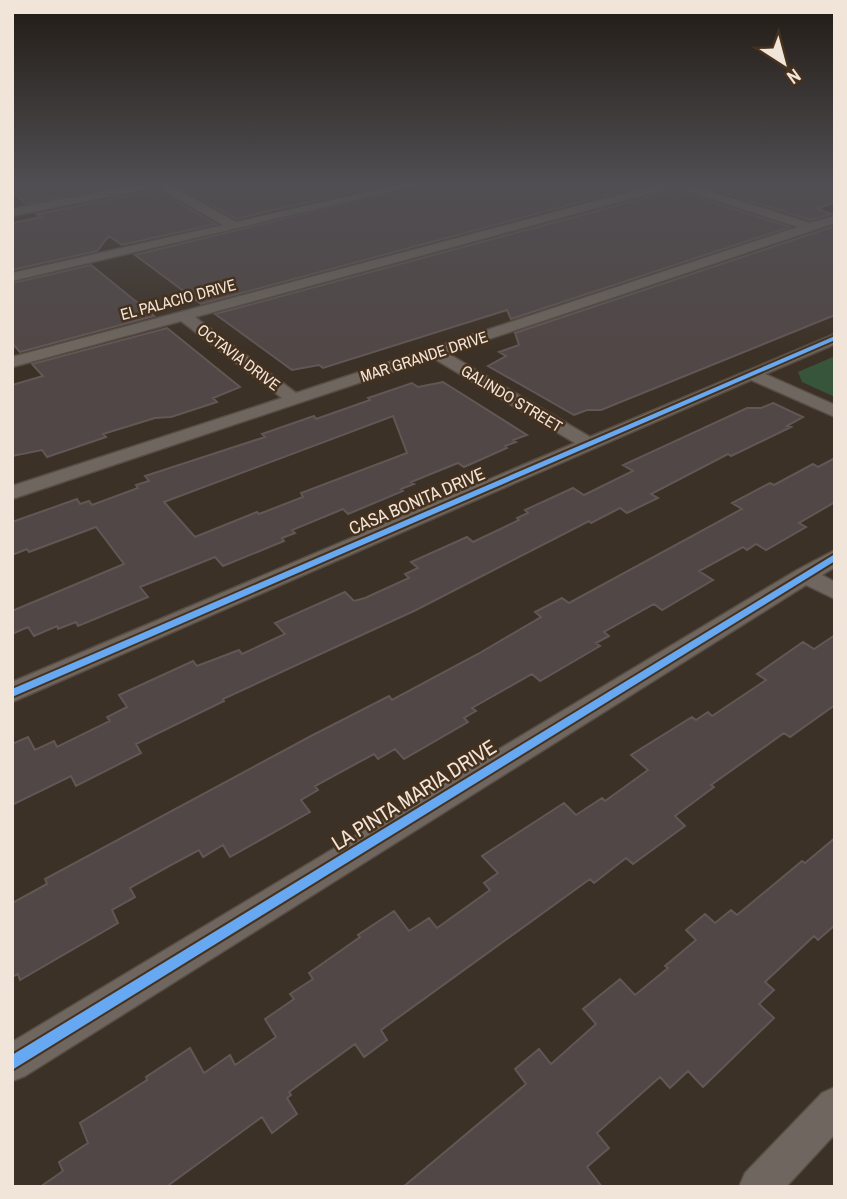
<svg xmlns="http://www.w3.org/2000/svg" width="847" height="1199" font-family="'Archivo Narrow',sans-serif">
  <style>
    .green { fill: #36553b }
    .building { fill: #514746; stroke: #625755; stroke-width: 2; fill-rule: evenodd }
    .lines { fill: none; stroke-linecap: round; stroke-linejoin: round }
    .street-casing { stroke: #574d44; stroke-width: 3 }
    .street { fill: #6f675f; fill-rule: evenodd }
    .cycleway-casing { stroke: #45311d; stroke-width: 4 }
    .cycleway { fill: #66a8f1; fill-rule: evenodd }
    .labels { text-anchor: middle; stroke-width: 5; stroke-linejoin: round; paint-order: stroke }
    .far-street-label { font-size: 16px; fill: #f1e4d8; stroke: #45311d }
    .street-label { font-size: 18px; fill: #f1e4d8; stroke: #45311d }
    .near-street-label { font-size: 21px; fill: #f1e4d8; stroke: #45311d }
  </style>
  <rect width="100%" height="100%" fill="#3c3126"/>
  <path class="green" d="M835 356V397L802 382 798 372Z"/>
  <path class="building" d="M45 183H128L26 204 12 191Z
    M173 183H392L236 219Z
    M429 183H651L201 304 135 255Z
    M694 183H835V202L817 209 832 214 810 220Z
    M157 190 216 224 122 245 109 236 97 251 12 270V223L41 217 37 214Z
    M674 190 790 227 511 319 507 310 323 368 319 365 292 370 215 314Z
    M835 226V315L601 410H587L574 415 488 366 506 356 499 352 519 345 515 333Z
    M91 265 154 316 20 352 12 343V283Z
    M167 328 240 387 213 398 217 402 171 417 155 418 103 434 106 437 47 457 42 450 12 456V385L43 376 32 364Z
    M443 382 527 435 513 440 516 442 505 446 507 448 464 467 458 463 411 482 414 484 401 489 403 491 348 514 343 509 292 530 295 533 282 538 284 541 223 566 215 557 140 587 148 597 78 626 76 622 58 629 57 626 34 636 28 627 12 634V611L124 564 96 527 29 552 27 549 12 555V522L77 499 80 504 89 501 92 505 138 488 136 485 149 481 145 476 265 437 262 434 314 416 316 419 370 400 368 398 412 383 418 387ZM393 416 407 453 301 493 303 497 259 514 257 512 195 537 164 502Z
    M773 403 803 417 787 426 791 427 731 456 728 454 651 494 658 498 627 513 620 508 591 523 589 521 416 610 223 699 224 701 136 744 141 753 76 786 71 776 12 805V744L28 737 35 750 54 741 57 747 110 721 107 717 127 707 119 695 193 661 197 666 239 650 242 654 285 634 275 623 345 592 354 601 365 598 409 578 405 574 418 568 411 562 467 537 473 542 519 520 517 518 528 513 525 510 573 488 584 495 633 471 623 465 747 408H761Z
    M835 458V502L799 523 806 527 766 550 756 544 747 550 743 547 699 571 713 580 662 610 654 604 604 632 609 636 596 643 600 646 540 681 532 674 472 708 476 711 464 718 468 722 404 759 395 749 378 759 374 754 315 786 318 790 301 800 310 812 230 857 223 845 203 857 199 850 171 865 130 888 135 897 112 910 118 923 20 980 18 974 12 977V903L47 884 45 879 311 736 389 696 392 700 478 654 541 617 535 612 562 598 569 603 742 509 732 503 770 483 774 485 813 464 818 467Z
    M835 635V705L790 737 784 733 711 785 714 787 675 816 685 826 633 864 626 858 594 883 590 879 381 1030 387 1040 364 1057 355 1044 289 1092 291 1095 287 1098 297 1114 272 1133 262 1117 166 1187H40L63 1171 59 1162 88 1143 80 1123 147 1080 146 1077 190 1048 204 1073 230 1055 235 1065 276 1037 265 1019 294 999 290 994 313 979 309 973 360 937 358 935 394 911 409 931 429 918 437 928 490 890 484 883 498 873 482 856 564 803 576 815 602 798 605 801 648 770 631 755 692 717 696 720 708 712 712 716 766 680 757 674 803 642 814 649Z
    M835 838V925L818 940 814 936 765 982 774 990 759 1004 774 1018 703 1087 688 1071 670 1088 660 1077 597 1133 609 1148 587 1167 602 1187H403L526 1084 515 1069 539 1049 551 1064 596 1024 583 1009 620 979 635 995 668 968 665 966 696 940 686 930 705 914 715 923 731 910 737 915 802 861 805 863Z"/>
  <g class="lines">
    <g class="street-casing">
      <path id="street" d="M144 183H167L236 222 406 183H427L12 281V273L223 225 157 187 12 216V209Z
        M663 183H684L810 223 835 216V223L447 353 590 437 835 334V344L765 374 835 405V417L751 380 12 702V682L575 443 433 358 12 499V486L282 398 181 321 12 367V357ZM674 187 798 227 296 393 195 317Z
        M835 550V567L822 575 835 582V599L806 585 25 1076 12 1081V1042L797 570Z
        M835 1087V1134L786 1187H739L745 1173 822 1093Z"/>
    </g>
    <use href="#street" class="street"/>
    <g class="cycleway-casing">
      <path id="cycleway" d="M835 336V340L12 697V689Z
        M835 554V561L12 1070V1055Z"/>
    </g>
    <use href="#cycleway" class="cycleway"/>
  </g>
  <linearGradient id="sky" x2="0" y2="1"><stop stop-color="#211b15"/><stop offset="0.52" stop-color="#504e52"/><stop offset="1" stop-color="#504e52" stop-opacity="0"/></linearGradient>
  <rect width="847" height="351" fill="url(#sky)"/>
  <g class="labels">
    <g class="far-street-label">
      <text transform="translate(178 299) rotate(-15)" y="6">EL PALACIO DRIVE</text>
      <text transform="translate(424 356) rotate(-18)" y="6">MAR GRANDE DRIVE</text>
      <text transform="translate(239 357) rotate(37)" y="6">OCTAVIA DRIVE</text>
      <text transform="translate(512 398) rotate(31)" y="6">GALINDO STREET</text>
    </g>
    <g class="street-label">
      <text transform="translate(417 501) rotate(-23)" y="6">CASA BONITA DRIVE</text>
    </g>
    <g class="near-street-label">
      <text transform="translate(414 795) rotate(-32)" y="7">LA PINTA MARIA DRIVE</text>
    </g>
  </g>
  <rect width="847" height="1199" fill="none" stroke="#f1e4d8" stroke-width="28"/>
  <g transform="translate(784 63) rotate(144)" stroke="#45311d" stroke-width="5" paint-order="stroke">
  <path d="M0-5L12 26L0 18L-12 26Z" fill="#f1e4d8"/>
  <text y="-10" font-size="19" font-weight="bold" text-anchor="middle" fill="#f1e4d8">N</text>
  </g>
</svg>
